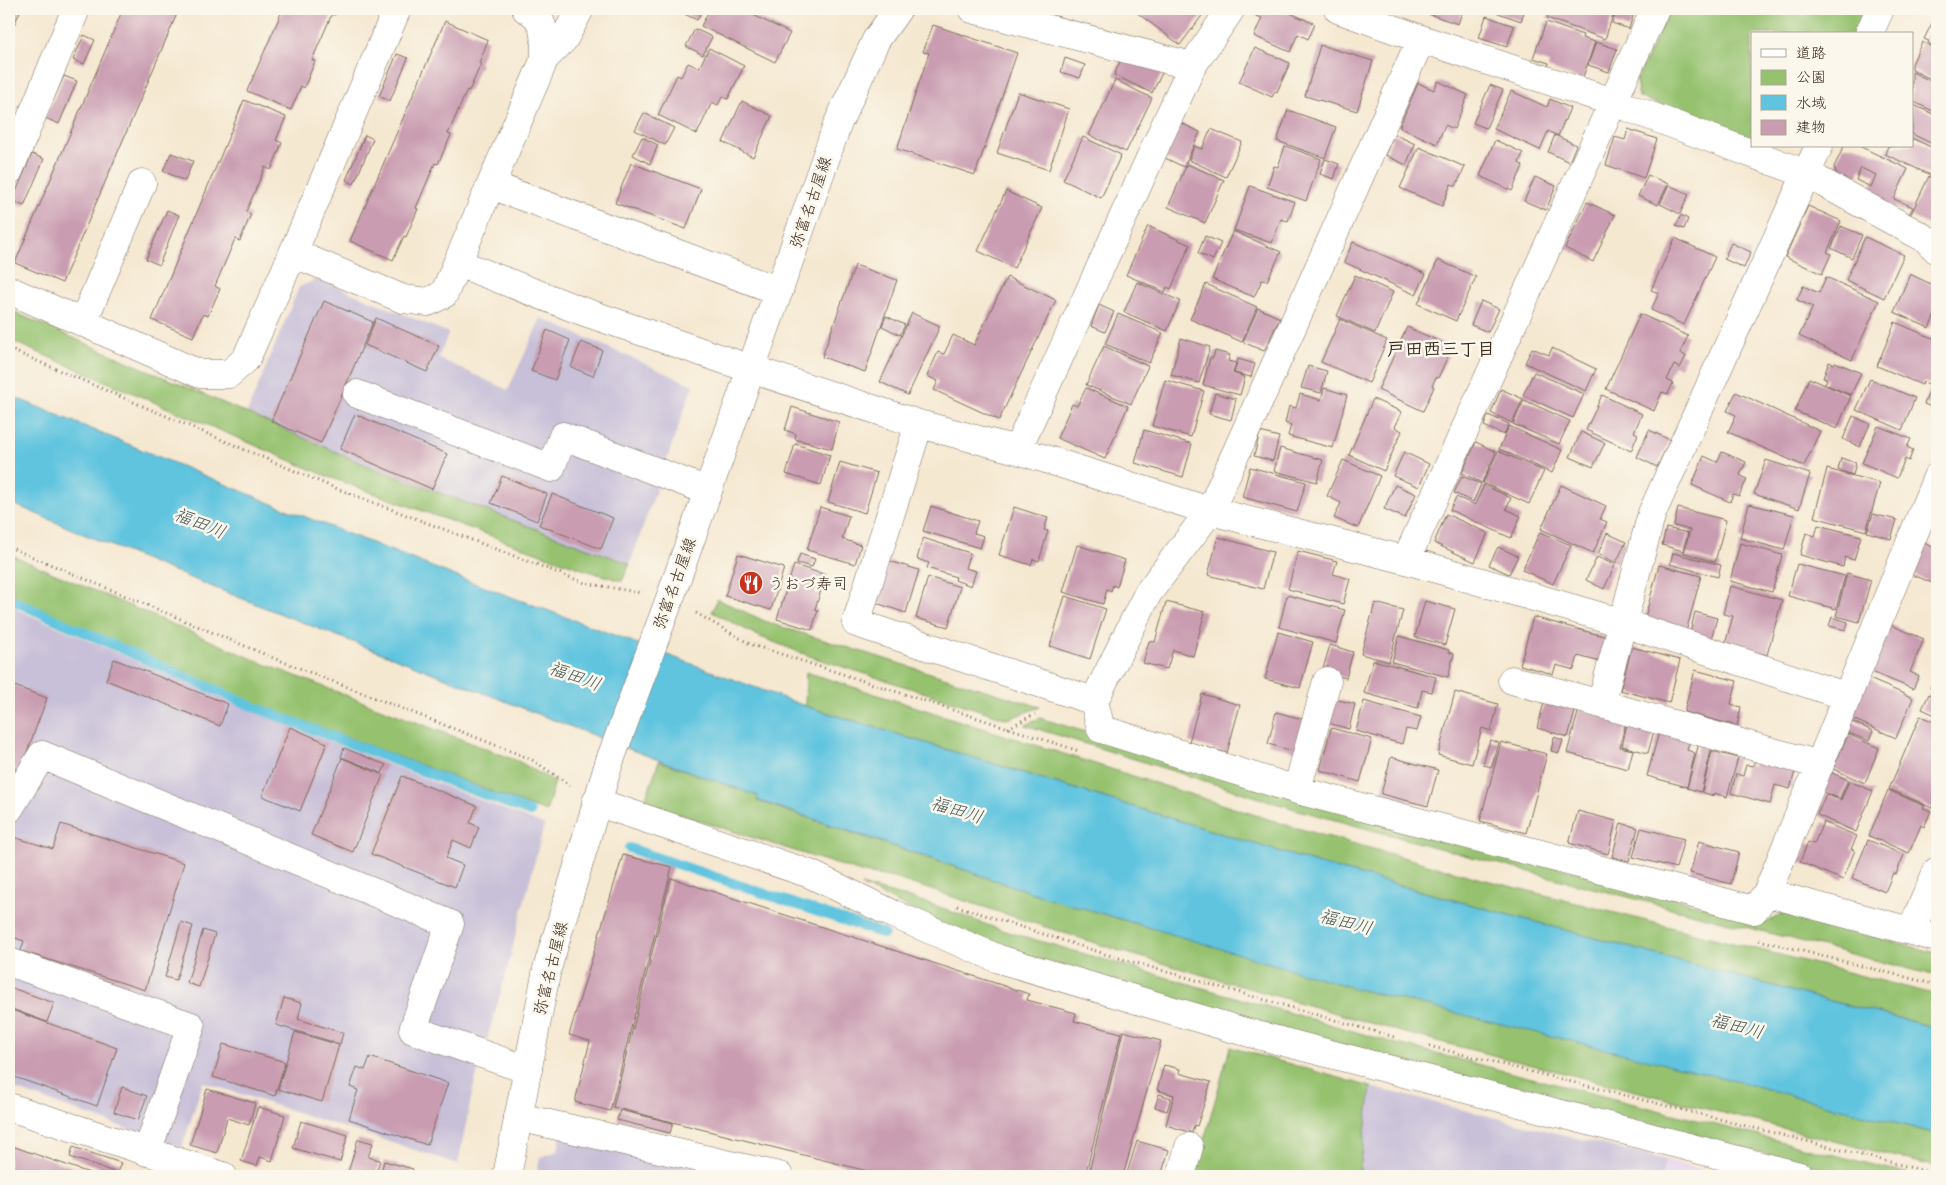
<svg xmlns="http://www.w3.org/2000/svg" width="1946" height="1185" font-family="'Comic Neue','Klee One',sans-serif">
  <style>
    .built { fill: #e6d2f0 }
    .industrial { fill: #c8bfd8 }
    .green { fill: #96c270; stroke: #687647 }
    .water { fill: #61c4df; stroke: #4e777e }
    .lines { fill: none; stroke-linecap: round; stroke-linejoin: round }
    .stream { stroke: #61c4df; stroke-width: 10 }
    .building { fill: #c99cb1; fill-rule: evenodd }
    .minor-casing { stroke: #7c6c5d; stroke-width: 29 }
    .major-casing { stroke: #7c6c5d; stroke-width: 29 }
    .path { stroke: #7c6c5d; stroke-width: 3; stroke-dasharray: 1 4; stroke-linecap: butt }
    .minor { stroke: #fff; stroke-width: 28 }
    .major { stroke: #fff; stroke-width: 28 }
    .labels { text-anchor: middle; stroke-width: 5; stroke-linejoin: round; paint-order: stroke }
    .street-label { font-size: 16px; fill: #3b2a1e; stroke: #fbf7ec }
    .poi-label { font-size: 16px; fill: #3b2a1e; stroke: #fbf7ec; text-anchor: start }
    .neighbourhood-label { font-size: 18px; font-weight: bold; fill: #3b2a1e; stroke: #fbf7ec }
    .water-label { font-size: 18px; font-style: italic; fill: #465858; stroke: #fbf7ec }
  </style>
  <rect width="100%" height="100%" fill="#fbf7ec"/>
  <filter id="ink" filterUnits="userSpaceOnUse"><feTurbulence type="fractalNoise" baseFrequency=".02" numOctaves="2"/><feDisplacementMap in="SourceGraphic" scale="10" xChannelSelector="R" yChannelSelector="G"/><feConvolveMatrix kernelMatrix="1 2 1 2 8 2 1 2 1" color-interpolation-filters="sRGB"/></filter>
  <filter id="wash" filterUnits="userSpaceOnUse"><feTurbulence type="fractalNoise" baseFrequency=".0096" numOctaves="4" result="noise"/><feDisplacementMap in="SourceGraphic" scale="20" xChannelSelector="R" yChannelSelector="G"/><feGaussianBlur stdDeviation="1.12" result="paint"/><feColorMatrix in="noise" values="0 0 0 0 0 0 0 0 0 0 0 0 0 0 0 0 0 1.4 0 .05"/><feComposite in="paint" operator="in"/></filter>
  <g filter="url(#wash)">
    <rect width="100%" height="100%" fill="#f5e8d1"/>
    <path class="built" d="M1666 1160 1726 1176H1661Z"/>
    <path class="industrial" d="M318 279 449 333 438 358 508 390 541 318 693 385 630 564 505 520 373 468 247 413 299 287Z
      M9 606 254 712 544 825 506 973 473 1089 458 1164 203 1082 182 1148 9 1087Z
      M1371 1087 1666 1160 1661 1176H1359Z
      M561 1133 749 1176H536L540 1157 558 1151Z"/>
    <path class="green" d="M1670 9H1865L1854 34H1752V139L1639 97 1636 81Z
      M9 310 373 468 630 564 622 581 585 570 329 477 9 340Z
      M9 554 267 665 518 761 555 782 546 812 255 703 9 596Z
      M717 599 769 623 1040 707 1008 719 812 657 758 636 712 612Z
      M806 672 1290 826 1474 877 1937 995V1028L1814 997 1320 864 805 706Z
      M1040 718 1293 796 1766 923 1783 913 1937 953V976L1479 859 1298 810 1025 725Z
      M659 761 758 796 757 801 1042 896 1937 1134V1167L1405 1033 1123 952 894 878 864 873 644 803Z
      M861 885 928 903 1001 930 1398 1044 1917 1176H1854L1259 1024 969 938Z
      M1230 1047 1371 1087 1359 1176H1194Z"/>
    <path class="water" d="M9 395 273 504 455 576 805 706 1320 864 1814 997 1937 1028V1134L1744 1083 1357 989 1042 896 757 800 758 796C641 755 525 709 410 664 275 612 141 560 9 502Z"/>
    <g class="lines">
      <path class="stream" d="M9 599 254 707 530 812
        M629 848 884 934"/>
    </g>
    <g id="blocks">
      <path class="building" d="M9 9H21L9 37Z
        M123 9H179L62 283 15 263Z
        M283 9H338L335 15 332 14 312 60 315 61 304 88 301 86 291 110 247 91Z
        M674 9H703L697 20Z
        M710 9H741L790 33 775 62 701 26Z
        M1132 9H1207L1180 45Z
        M1259 9H1281L1315 24 1308 39 1298 34 1290 52 1254 36 1262 18 1256 16Z
        M1431 9H1463L1458 24 1429 14Z
        M1487 9H1525L1521 21Z
        M1550 9H1615L1605 39 1547 18Z
        M1617 9H1635L1629 29 1612 23Z
        M1936 15 1937 16V48L1928 43 1929 41 1924 39Z
        M1486 16 1514 26 1507 47 1479 38Z
        M445 21 488 40 479 63 481 64 469 91 467 90 448 134 451 135 438 164 435 163 416 208 418 209 406 237 404 236 393 260 350 241Z
        M1546 22 1583 35 1582 38 1595 42 1582 80 1548 68 1549 63 1533 58Z
        M933 25 1017 53 975 175 897 149 929 53 923 52Z
        M695 29 712 37 703 55 686 46Z
        M84 35 95 40 84 64 73 60Z
        M1596 42 1617 49 1609 72 1588 65Z
        M1922 42 1937 49V82L1912 70V64Z
        M1320 45 1373 61 1357 111 1305 96Z
        M709 48 744 66 728 99 722 97 718 105 712 102 697 134 658 115 677 75 681 77 688 63 699 68Z
        M1255 48 1290 63 1277 92 1275 91 1272 97 1239 82Z
        M397 54 408 58 390 101 379 96Z
        M1065 58 1085 65 1080 78 1061 72Z
        M1121 59 1163 71 1152 93 1114 75Z
        M1912 72 1937 84V113L1912 101Z
        M64 76 77 81 59 124 45 118Z
        M1115 80 1152 98 1126 152 1089 135Z
        M1438 81 1468 95 1454 129 1445 125 1437 144 1399 127 1418 83 1434 90Z
        M1490 85 1503 90 1486 128 1473 123Z
        M1511 91 1547 107 1550 99 1570 108 1558 136 1548 131 1540 150 1494 129Z
        M1018 92 1069 109 1049 170 997 153Z
        M244 100 286 117 276 140 282 143 271 170 265 167 246 212 251 214 240 241 235 239 215 286 220 289 208 316 203 314 193 337 152 320Z
        M742 101 772 116 753 157 723 142Z
        M1912 104 1937 116V146L1912 134Z
        M1288 110 1336 127 1325 158 1277 141Z
        M644 113 674 128 665 145 635 130Z
        M1181 123 1200 132 1184 167 1165 158Z
        M1211 129 1242 142 1226 177 1189 160 1194 146 1202 149Z
        M1628 129 1657 139 1644 178 1606 165 1615 137 1625 140Z
        M1394 134 1415 144 1406 165 1385 155Z
        M365 135 373 139 354 184 346 180Z
        M1555 135 1576 145 1569 162 1548 152Z
        M642 137 658 145 650 164 633 155Z
        M1083 137 1121 155 1101 198 1063 180Z
        M1912 138 1937 150V178L1885 154 1888 146H1912Z
        M1495 140 1523 153 1519 163 1523 166 1512 191 1480 176Z
        M1285 146 1321 159 1306 201 1267 187 1274 166 1278 167Z
        M1844 146H1859L1908 169 1894 199 1913 207 1909 214 1887 204 1837 174 1834 167ZM1861 168 1876 175 1871 187 1856 180Z
        M1419 147 1465 167 1456 186 1451 184 1442 206 1400 188Z
        M171 153 193 161 185 181 163 171Z
        M32 154 44 159 24 206 12 201Z
        M1325 159 1339 164 1334 179 1320 174Z
        M631 163 701 189 686 229 615 203Z
        M1187 164 1224 180 1205 223 1168 207Z
        M1648 175 1668 184 1658 205 1638 196Z
        M1929 176 1937 180V229L1910 216Z
        M1535 177 1556 186 1546 210 1524 201Z
        M1669 185 1689 194 1680 214 1660 204Z
        M1250 186 1295 202 1288 221 1281 219 1272 243 1234 230Z
        M1006 191 1042 208 1014 268 978 251Z
        M1587 202 1615 215 1593 262 1565 248Z
        M1808 206 1841 221 1827 252 1831 254 1822 274 1785 257Z
        M167 210 179 215 159 265 146 259Z
        M1681 215 1688 219 1684 229 1676 226Z
        M1148 226 1190 245 1171 289 1167 287 1165 292 1126 275Z
        M1841 226 1862 235 1852 258 1831 248Z
        M1233 231 1281 252 1267 281 1262 280 1254 297 1212 279Z
        M1205 236 1221 243 1213 260 1198 253Z
        M1865 237 1904 255 1884 298 1846 280Z
        M1675 238 1715 257 1684 325 1651 310 1659 293 1651 290Z
        M1353 242 1426 274 1416 295 1344 262Z
        M1731 243 1751 252 1744 268 1724 259Z
        M1438 260 1476 277 1456 321 1418 304Z
        M855 265 897 280 865 372 822 357Z
        M1910 274 1937 287V310L1929 328 1894 312Z
        M1355 275 1393 292 1375 333 1337 316Z
        M1007 277 1056 300 999 420 934 390 938 381 927 376 938 352 944 354 953 335 974 345Z
        M1826 277 1879 301 1852 360 1799 336 1813 307 1797 300 1803 286 1819 293Z
        M1137 282 1180 301 1167 331 1124 312Z
        M1206 284 1257 307 1242 342 1190 319Z
        M324 301 373 322 321 443 271 421Z
        M1481 301 1499 309 1488 332 1471 325Z
        M1099 305 1114 312 1105 332 1091 326Z
        M1258 308 1280 318 1264 351 1243 342Z
        M912 313 940 326 908 395 880 382Z
        M1118 314 1163 333 1149 363 1105 344Z
        M1640 314 1688 336 1680 353 1686 356 1680 368 1674 365 1667 380 1673 383 1668 394 1662 392 1654 411 1606 389Z
        M886 316 905 325 900 335 882 326Z
        M376 318 439 346 427 372 365 345Z
        M1340 319 1387 340 1369 383 1321 362Z
        M1895 322 1937 340V363L1929 384 1923 382 1922 385 1877 366Z
        M1407 327 1452 347 1438 378 1436 377 1432 386 1434 387 1423 411 1378 390Z
        M547 330 570 340 555 380 531 371Z
        M1181 338 1210 347 1199 383 1171 375Z
        M581 342 602 350 593 376 571 367Z
        M1104 346 1148 366 1131 404 1086 385Z
        M1532 348 1549 355 1552 348 1596 369 1586 391 1525 363Z
        M1215 351 1230 355 1228 361 1236 363 1233 373 1245 377 1240 395 1203 385 1210 358H1213Z
        M1238 359 1255 364 1251 377 1234 373Z
        M1829 362 1834 364 1835 362 1861 373 1851 395 1825 384 1827 379 1823 378Z
        M1308 366 1327 371 1321 393 1301 388Z
        M1534 372 1584 394 1573 418 1523 395Z
        M1809 378 1851 396 1837 429 1795 411Z
        M1870 379 1915 398 1902 430 1856 410Z
        M1165 380 1204 391 1191 437 1152 426Z
        M1086 388 1128 406 1105 459 1057 438 1072 404 1077 406Z
        M1324 388 1347 395 1333 448 1288 436 1291 425 1285 423 1289 406 1296 408 1300 394 1321 400Z
        M1501 389 1523 399 1512 423 1491 413Z
        M1930 389 1937 392V409L1924 404Z
        M1736 392 1820 431 1804 466 1728 432 1736 415 1727 411Z
        M1215 393 1236 399 1231 420 1209 414Z
        M1602 395 1642 414 1634 432 1638 434 1631 451 1586 430Z
        M1373 399 1402 412 1395 427 1402 431 1384 471 1349 455Z
        M1524 400 1570 421 1559 444 1513 424Z
        M792 407 839 422 832 449 795 439 796 434 785 430Z
        M355 414 447 454 432 489 340 449Z
        M1488 415 1509 424 1504 435 1484 426Z
        M1853 416 1870 424 1860 447 1843 439Z
        M1509 426 1562 450 1552 473 1499 449Z
        M1878 426 1911 439 1907 447 1913 450 1909 461 1905 459 1897 478 1862 463Z
        M1144 430 1192 444 1183 477 1135 463Z
        M1649 430 1670 440 1657 467 1637 457Z
        M1260 432 1279 437 1273 461 1254 456Z
        M1581 432 1605 443 1593 467 1570 457Z
        M1476 442 1496 452 1482 483 1462 473Z
        M795 444 830 455 821 485 786 474Z
        M1280 448 1323 460 1317 482 1274 471Z
        M1498 451 1544 471 1529 504 1483 483Z
        M1404 452 1429 464 1419 487 1393 476Z
        M1722 452 1746 462 1740 475 1747 479 1739 496 1733 494 1730 502 1692 485 1704 456 1717 462Z
        M1841 458 1856 463 1853 475 1838 470Z
        M1343 460 1380 476 1358 528 1334 518 1341 503 1327 496Z
        M1766 460 1810 474 1799 509 1754 494Z
        M840 462 877 473 865 513 828 502Z
        M1250 467 1306 482 1297 512 1242 497Z
        M1827 469 1880 483 1866 531 1814 517Z
        M502 476 547 494 537 521 491 503Z
        M1462 476 1481 484 1473 502 1454 493Z
        M1395 485 1416 494 1405 518 1384 509Z
        M1484 485 1511 498 1506 509 1521 516 1511 538 1450 510 1456 497 1475 505Z
        M1561 485 1606 506 1600 519 1607 522 1593 553 1541 529Z
        M552 494 613 518 601 549 539 525Z
        M1749 504 1794 515 1784 550 1740 538Z
        M931 506 978 521 974 533 984 536 980 548 923 531Z
        M820 507 849 516 842 539 861 545 855 564 807 550Z
        M1014 507 1048 518 1044 530 1048 531 1039 561 1033 559 1031 565 999 555Z
        M1678 508 1726 520 1715 562 1684 553 1690 530 1674 526Z
        M1446 514 1488 533 1475 562 1434 543Z
        M1873 514 1897 520 1891 539 1867 532Z
        M1818 525 1861 536 1854 560 1845 557 1843 567 1800 555 1806 533 1815 536Z
        M1666 528 1688 533 1683 551 1662 545Z
        M1540 532 1571 545 1553 584 1522 570Z
        M1607 533 1626 542 1616 563 1598 554Z
        M1218 537 1273 552 1263 589 1208 575Z
        M923 538 970 553 965 568 976 571 971 586 955 580 956 577 927 568 929 563 917 559Z
        M1740 543 1782 555 1772 592 1730 581Z
        M1924 543 1937 549V585L1911 574Z
        M1077 545 1125 560 1117 587 1113 585 1111 591 1107 589 1103 604 1063 592Z
        M1498 547 1518 556 1509 574 1489 565Z
        M1298 551 1337 561 1333 574 1350 579 1343 604 1288 589Z
        M1673 553 1721 565 1718 577 1670 564Z
        M738 554 784 568 771 610 725 596Z
        M800 554 815 559 812 567 797 563Z
        M1597 557 1615 565 1604 589 1586 580Z
        M889 561 919 570 906 613 876 603Z
        M1797 564 1845 576 1836 609 1788 596Z
        M794 565 826 575 815 609 818 610 812 630 777 619Z
        M1659 565 1701 576 1686 632 1644 621Z
        M1847 573 1871 580 1859 622 1836 616Z
        M928 577 960 587 948 627 916 618Z
        M1730 586 1782 600 1767 655 1725 644 1733 616 1723 614Z
        M1287 595 1345 610 1336 643 1279 627Z
        M1065 596 1106 609 1090 659 1050 646Z
        M1425 601 1455 609 1445 645 1415 637Z
        M1166 602 1205 612 1193 656 1173 650 1167 669 1143 663 1149 641 1155 642Z
        M1375 603 1403 610 1389 662 1361 654Z
        M1695 612 1717 618 1711 639 1690 633Z
        M1533 617 1611 638 1604 663 1578 656 1574 670 1556 665 1553 674 1520 665Z
        M1832 617 1848 622 1846 630 1829 626Z
        M1886 623 1924 639 1910 672 1919 676 1913 689 1867 670Z
        M1278 632 1313 642 1300 688 1265 679Z
        M1399 636 1449 650V652L1454 654 1448 677 1392 662Z
        M1330 645 1353 652 1346 678 1322 672Z
        M1632 647 1680 660 1669 703 1620 690Z
        M114 659 228 704 220 726 106 680Z
        M1373 660 1436 677 1432 692 1422 690 1418 708 1364 693Z
        M1695 670 1737 681 1731 704 1741 707 1737 726 1684 712Z
        M1937 672V691L1930 688Z
        M1865 677 1913 698 1896 738 1848 717Z
        M9 684 47 698 20 771 9 766Z
        M1455 692 1498 704 1491 731 1482 728 1472 764 1438 755Z
        M1202 694 1240 705 1227 753 1189 742Z
        M1929 694 1937 697V710L1935 715 1922 709Z
        M1335 699 1355 704 1349 729 1328 723Z
        M1545 699 1576 708 1568 737 1537 728Z
        M1364 701 1421 717 1417 731 1406 729 1402 744 1356 731Z
        M1579 709 1626 722 1620 747 1633 750 1628 769 1567 753Z
        M1276 712 1306 720 1297 752 1268 744Z
        M1920 716 1937 723V810L1889 789Z
        M1848 720 1873 731 1869 741 1844 731Z
        M1627 724 1654 731 1648 753 1622 746Z
        M290 727 327 743 300 811 262 796Z
        M1331 728 1372 739 1360 782 1320 770Z
        M1659 732 1690 740 1687 750 1695 753 1687 787 1647 776Z
        M1848 734 1879 748 1865 783 1833 769Z
        M1554 737 1563 740 1559 753 1551 751Z
        M1490 740 1499 743 1492 767 1483 765Z
        M1501 742 1547 754 1526 833 1480 821Z
        M1699 743 1712 747 1701 792 1687 788Z
        M344 748 386 765 382 773 341 757Z
        M1712 751 1738 758 1727 797 1714 793 1713 796 1702 792Z
        M1391 757 1438 770 1428 806 1381 794Z
        M1756 757 1796 768 1790 789 1775 785 1770 804 1731 793 1736 774 1743 776 1746 765 1753 766Z
        M342 758 383 775 353 852 311 835Z
        M1828 771 1848 780 1840 799 1819 790Z
        M402 776 477 806 470 823 479 827 471 848 453 840 446 858 463 865 455 887 371 854Z
        M1849 781 1873 791 1856 832 1817 815 1826 794 1841 800Z
        M1888 790 1925 806 1923 808 1931 811 1924 827 1921 825 1909 853 1869 836Z
        M1578 811 1616 821 1608 854 1569 843Z
        M1823 822 1857 836 1851 849 1855 850 1843 880 1800 862 1808 842 1814 844Z
        M1621 823 1638 828 1629 861 1612 857Z
        M61 824 184 863 145 990 21 951 24 941 9 936V840L10 836 53 849Z
        M1641 828 1684 839 1676 868 1633 857Z
        M1868 840 1904 855 1896 874 1893 873 1885 892 1852 878Z
        M1699 841 1739 852 1731 884 1690 873Z
        M623 855 672 867 610 1111 575 1102 590 1041 569 1035Z
        M671 878 1029 994 1027 1000 1076 1013 1074 1021 1121 1033 1085 1176H887L613 1107Z
        M181 922 193 926 176 980 165 977Z
        M203 930 215 934 199 987 187 983Z
        M9 987 54 1003 47 1022 9 1008Z
        M284 998 302 1003 298 1019 343 1033 340 1044 276 1025Z
        M9 1009 117 1048 97 1106 9 1075Z
        M1123 1031 1161 1041 1123 1176H1088Z
        M295 1032 339 1045 322 1102 278 1089Z
        M223 1044 285 1062 275 1096 213 1077Z
        M370 1057 448 1083 427 1145 349 1119 358 1090 350 1087 357 1067 365 1070Z
        M1164 1065 1180 1069 1179 1073 1211 1082 1197 1126 1194 1125 1192 1133 1166 1125 1174 1095 1157 1090Z
        M122 1087 147 1096 138 1120 114 1112Z
        M207 1089 255 1103 249 1125 227 1118 217 1153 190 1145Z
        M1159 1094 1171 1098 1167 1111 1155 1107Z
        M258 1107 285 1115 272 1161 260 1157 257 1166 241 1161Z
        M620 1110 673 1123 670 1133 617 1120Z
        M301 1121 348 1135 340 1162 293 1148Z
        M358 1139 373 1143 368 1157 380 1160 375 1176H347Z
        M1137 1141 1169 1150 1161 1176H1126Z
        M9 1145 98 1176H9Z
        M73 1147 121 1163 117 1173 70 1157Z
        M384 1161 413 1169 410 1176H380Z
        M139 1171 155 1176H138Z"/>
    </g>
  </g>
  <g filter="url(#ink)">
    <use href="#blocks" fill-opacity="0" stroke="#7c6c5d" stroke-width="1"/>
    <g class="lines">
      <g class="minor-casing">
        <path id="minor" d="M972 9 1192 66
          M1338 9 1421 39 1613 102 1807 174 1926 239 1937 250
          M1869 34 1880 9
          M1421 39 1210 511 1148 593 1094 701 1101 729 1297 790 1754 910 1767 893 1937 477
          M545 58 564 39 580 9
          M1819 146 1652 513 1601 704 1820 765
          M9 171 76 9
          M491 185 779 291
          M293 253 397 9
          M458 263 579 310 751 369 919 424 1017 450 1210 511 1406 560 1623 623 1848 697
          M9 290 200 374H229L246 359 293 253 403 299 428 302 444 294 545 58C545 39 546 17 526 9
          M83 322 142 183
          M357 394 551 468 563 436 708 491
          M919 424 856 623 1094 701
          M1017 450 1192 66 1231 9
          M1406 560 1655 9
          M1512 680 1601 704
          M1297 790 1327 681
          M596 802 810 874 893 914 999 959 1238 1030 1800 1176
          M9 809 42 755 450 924 413 1030 528 1070
          M1767 893 1937 938
          M1911 931 1937 871
          M9 962 191 1026 147 1152
          M9 1107 223 1176
          M518 1117 779 1176
          M1181 1176 1189 1147"/>
      </g>
      <g class="major-casing">
        <path id="major" d="M507 1176 547 969 609 763 670 598 838 123 876 40 898 9"/>
      </g>
      <path class="path" d="M9 349 330 486 585 583 641 593
        M9 547 271 657 531 759 571 786
        M696 613 750 644 1079 751
        M1008 728 1035 714
        M957 906 1105 954 1394 1037
        M1759 940 1937 985
        M1429 1046 1937 1174"/>
      <use href="#minor" class="minor"/>
      <use href="#major" class="major"/>
    </g>
  </g>
  <defs>
    <g id="restaurant-disc" transform="scale(1.25)"><circle r="9.5" fill="#c8321e" stroke="#fbf7ec"/><path d="M-5-6h1v4h1v-4h1v4h1v-4h1v5L-1.5 .5V6h-2V.5L-5-1ZM5-6V6H3V1.5H1.5Q1.5-4 5-6Z" fill="#fff"/></g>
  </defs>
  <g fill-rule="evenodd">
    <use href="#restaurant-disc" x="751" y="583"/>
  </g>
  <g class="labels">
    <g class="street-label">
      <text transform="translate(810 202) rotate(-71)" y="6">弥富名古屋線</text>
      <text transform="translate(674 583) rotate(-70)" y="6">弥富名古屋線</text>
      <text transform="translate(550 968) rotate(-76)" y="6">弥富名古屋線</text>
    </g>
    <g class="poi-label">
      <text x="768" y="589">うおづ寿司</text>
    </g>
    <g class="neighbourhood-label">
      <text x="1441" y="355">戸田西三丁目</text>
    </g>
    <g class="water-label">
      <text transform="translate(200 523) rotate(22)" y="6">福田川</text>
      <text transform="translate(575 676) rotate(20)" y="6">福田川</text>
      <text transform="translate(957 810) rotate(17)" y="6">福田川</text>
      <text transform="translate(1346 922) rotate(15)" y="6">福田川</text>
      <text transform="translate(1737 1026) rotate(15)" y="6">福田川</text>
    </g>
  </g>
  <rect width="1946" height="1185" fill="none" stroke="#fbf7ec" stroke-width="30"/>
  <rect x="1751" y="32" width="162" height="115" fill="#fbf7ec" stroke="#aea59a"/>
  <rect x="1761" y="49" width="25" height="8" fill="#ffffff" stroke="#aea59a"/>
  <text x="1796" y="58" font-size="15" fill="#3b2a1e">道路</text>
  <rect x="1761" y="70" width="25" height="15" fill="#96c270" stroke="#aea59a"/>
  <text x="1796" y="82" font-size="15" fill="#3b2a1e">公園</text>
  <rect x="1761" y="95" width="25" height="15" fill="#61c4df" stroke="#aea59a"/>
  <text x="1796" y="108" font-size="15" fill="#3b2a1e">水域</text>
  <rect x="1761" y="120" width="25" height="15" fill="#c99cb1" stroke="#aea59a"/>
  <text x="1796" y="132" font-size="15" fill="#3b2a1e">建物</text>
</svg>
